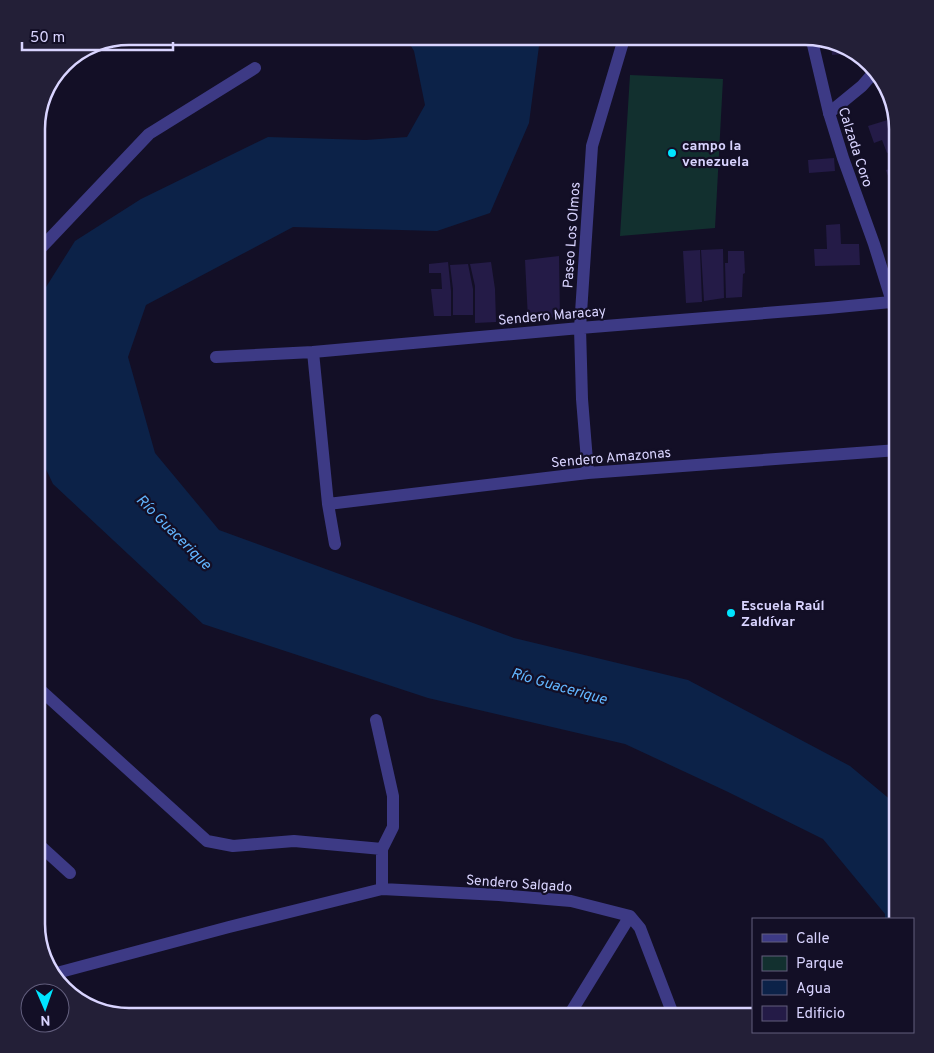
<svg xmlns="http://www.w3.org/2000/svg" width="934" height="1053" font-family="Overpass,sans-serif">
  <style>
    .green { fill: #12302f }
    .water { fill: #0c2248 }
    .building { fill: #241b47 }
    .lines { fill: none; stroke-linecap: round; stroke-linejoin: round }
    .minor { stroke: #3d3a85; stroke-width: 12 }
    .tertiary { stroke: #3d3a85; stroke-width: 12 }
    .poi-dot { fill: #00e5ff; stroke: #130f26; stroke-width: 2 }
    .labels { text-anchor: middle; stroke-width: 4.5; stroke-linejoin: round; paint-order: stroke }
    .poi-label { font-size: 14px; font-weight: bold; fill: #d9d4ff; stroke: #130f26; text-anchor: start }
    .street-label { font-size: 14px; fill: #d9d4ff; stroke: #130f26 }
    .water-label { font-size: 15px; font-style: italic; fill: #62b6ff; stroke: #130f26 }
    .rim { fill: none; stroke: #d9d4ff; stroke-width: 2.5 }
  </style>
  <rect width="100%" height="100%" fill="#130f26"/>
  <path class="green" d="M630 75 723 79 715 228 620 236Z"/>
  <path class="water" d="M405 36H534L539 46 529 123 490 213 437 231 293 227 146 305 128 357 155 453 219 530 514 638 688 680 850 766 898 806V919H885V914L823 839 726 791 625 744 428 698 203 624 53 484 36 448V303L75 241 141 199 268 137 366 140 407 137 425 105 414 51Z"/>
  <path class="building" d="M831 42 846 46 855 53 832 55Z
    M894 118 898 129V149L887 153 882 140 874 143 868 126Z
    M834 158 835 171 809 173 808 160Z
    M898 167V203H897L886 170Z
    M840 224 841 244H859L860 265 815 266 814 249H827L826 225Z
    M723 249 724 298 704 301 701 250Z
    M700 250 702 302 686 303 683 251Z
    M728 251H744L745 273 743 274 742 297 726 298 725 263H728Z
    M559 256 560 317 528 319 525 260Z
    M448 262 451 291V316H434L431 289H442L441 273H429V264Z
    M491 262 495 289 496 322 475 323V286L470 264Z
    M468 264 473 289V315H453V289L450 265Z"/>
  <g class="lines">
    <path class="minor" d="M829 113 862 86 876 70
      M36 251 39 250 149 134 255 68
      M313 352 328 504 335 544
      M216 357 313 352 580 328 828 308 891 302
      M588 473 582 399 580 328 592 146 623 42 629 36
      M328 504 588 473 898 450
      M36 686 207 841 233 846 294 841 382 849
      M376 720 393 796V827L382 849V889
      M36 842 70 873
      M53 974 229 927 382 889 499 895 571 901 630 916 640 928 674 1017
      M568 1017 630 916"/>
    <path class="tertiary" d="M812 37 813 45 829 113 843 158 874 244 898 321"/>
  </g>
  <g class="poi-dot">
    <circle cx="672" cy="153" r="5"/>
    <circle cx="731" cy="613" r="5"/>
  </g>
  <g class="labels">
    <g class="poi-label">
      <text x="682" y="150">campo la<tspan x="682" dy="16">venezuela</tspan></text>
      <text x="741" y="610">Escuela Raúl<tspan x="741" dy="16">Zaldívar</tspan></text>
    </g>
    <g class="street-label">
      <text transform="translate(856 147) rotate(72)" y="5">Calzada Coro</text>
      <text transform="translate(571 235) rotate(-86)" y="5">Paseo Los Olmos</text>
      <text transform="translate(552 315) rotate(-5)" y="5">Sendero Maracay</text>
      <text transform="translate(611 457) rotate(-5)" y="5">Sendero Amazonas</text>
      <text transform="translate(519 883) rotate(4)" y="5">Sendero Salgado</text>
    </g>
    <g class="water-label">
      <text transform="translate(174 532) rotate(45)" y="5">Río Guacerique</text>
      <text transform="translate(559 686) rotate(16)" y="5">Río Guacerique</text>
    </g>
  </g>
  <path d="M0 0H934V1053H0ZM129 45H805A84 84 0 0 1 889 129V924A84 84 0 0 1 805 1008H129A84 84 0 0 1 45 924V129A84 84 0 0 1 129 45Z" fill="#231f37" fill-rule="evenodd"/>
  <path class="rim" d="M129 45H805A84 84 0 0 1 889 129V924A84 84 0 0 1 805 1008H129A84 84 0 0 1 45 924V129A84 84 0 0 1 129 45Z"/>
  <rect x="752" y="918" width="162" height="115" fill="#130f26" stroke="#625e7d"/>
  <rect x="762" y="934" width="25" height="8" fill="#3d3a85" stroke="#625e7d"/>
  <text x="796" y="943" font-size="15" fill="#d9d4ff">Calle</text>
  <rect x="762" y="956" width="25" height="15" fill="#12302f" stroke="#625e7d"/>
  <text x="796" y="968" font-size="15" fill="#d9d4ff">Parque</text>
  <rect x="762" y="980" width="25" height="15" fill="#0c2248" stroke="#625e7d"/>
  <text x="796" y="993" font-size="15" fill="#d9d4ff">Agua</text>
  <rect x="762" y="1006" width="25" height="15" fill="#241b47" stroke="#625e7d"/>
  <text x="796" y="1018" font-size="15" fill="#d9d4ff">Edificio</text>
  <g transform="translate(45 1008) rotate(178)"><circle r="24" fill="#130f26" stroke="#625e7d"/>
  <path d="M0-4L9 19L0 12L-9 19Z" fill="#00e5ff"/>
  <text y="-8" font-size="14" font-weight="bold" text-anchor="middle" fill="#d9d4ff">N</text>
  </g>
  <path d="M22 42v8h151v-8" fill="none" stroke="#d9d4ff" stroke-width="2.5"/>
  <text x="30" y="42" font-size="15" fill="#d9d4ff" stroke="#130f26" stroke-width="4" paint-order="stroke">50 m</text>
</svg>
